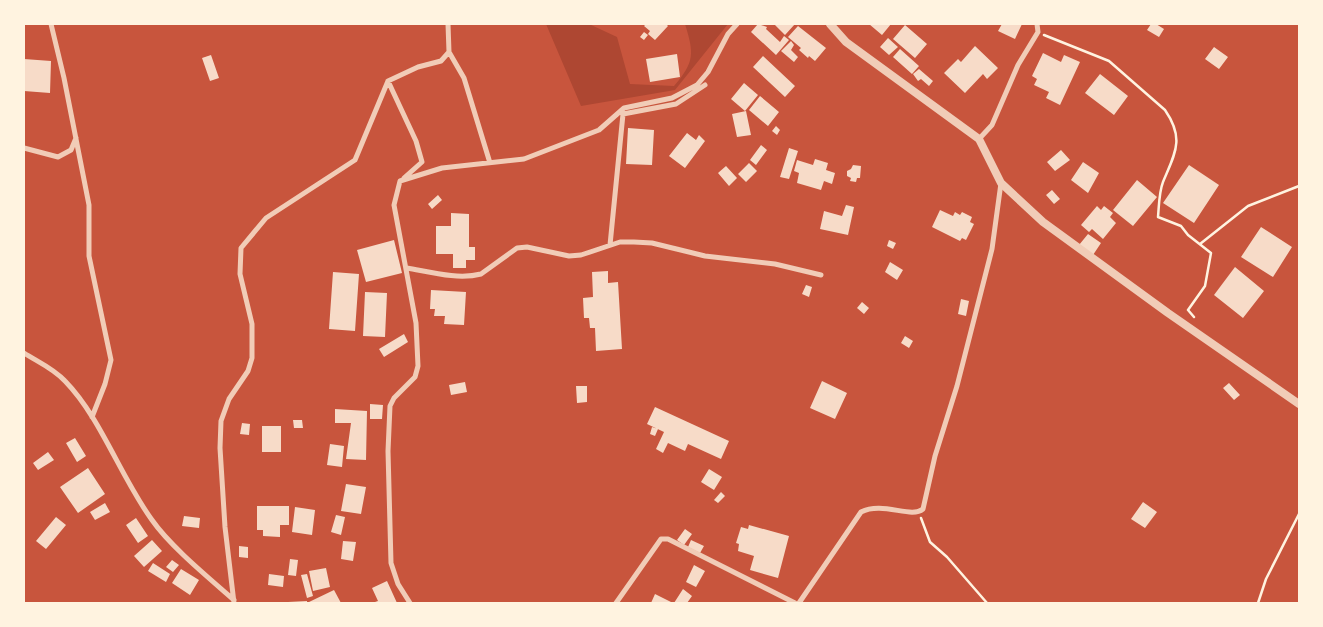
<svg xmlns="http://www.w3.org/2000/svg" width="1323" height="627" font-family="'Titillium Web',sans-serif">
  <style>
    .green { fill: #ae4732 }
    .building { fill: #f7dbc8 }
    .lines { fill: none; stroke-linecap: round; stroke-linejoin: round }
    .path { stroke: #fff3e0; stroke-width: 2.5 }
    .minor { stroke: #f1ccb7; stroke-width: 5 }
    .tertiary { stroke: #f1ccb7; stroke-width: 8 }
  </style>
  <rect width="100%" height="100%" fill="#c8553d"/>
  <path class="green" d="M546 24H589L617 37 630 84 674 86C695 62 694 53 685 24H728L675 90 581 106Z"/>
  <path class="building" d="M646 24H666L668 26 655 40 648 34 650 31 644 26Z
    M758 24 767 27 766 29 780 42 784 36 789 40 776 55 751 32Z
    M774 24H795L785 35Z
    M869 24H891L882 35Z
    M1002 24H1022L1015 39 998 31Z
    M1151 24H1156L1164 29 1159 37 1147 30Z
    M905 25 927 44 915 58 893 39Z
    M798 26 826 48 815 61 809 56 808 58 799 50 801 48 788 37Z
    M644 32 648 35 644 40 640 37Z
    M888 38 898 47 889 55 880 47Z
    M791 41 794 45 791 50 798 57 794 62 781 51Z
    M975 46 998 68 987 79 983 74 965 93 944 73 958 59 961 62Z
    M1214 47 1228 57 1219 69 1205 59Z
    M900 49 919 66 912 74 893 57Z
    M1043 53 1061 62 1064 55 1080 62 1060 105 1046 98 1049 92 1034 85 1037 79 1032 76Z
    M677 54 680 77 650 82 646 59Z
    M211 55 219 78 210 81 202 58Z
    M763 56 795 86 785 97 753 67Z
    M24 59 51 61 50 93 24 91Z
    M919 69 933 81 929 86 921 79 918 81 913 74Z
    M1100 74 1128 96 1114 115 1085 93Z
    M744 83 758 95 745 111 731 99Z
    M760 96 779 112 768 126 749 110Z
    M746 111 751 135 737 137 732 114Z
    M776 126 780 130 777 135 772 131Z
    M628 128 654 130 652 165 626 164Z
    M687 133 696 140 699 135 705 141 685 168 669 156Z
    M761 145 767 150 756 165 750 160Z
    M789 148 798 151 789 179 780 177Z
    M1061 150 1070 160 1055 171 1047 162Z
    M815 159 828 163 826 170 835 173 832 184 824 181 821 190 797 183 799 173 794 171 797 160 813 165Z
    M1083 162 1099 173 1088 193 1071 180Z
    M749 163 757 171 746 182 738 174Z
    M853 165 861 166 860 178H857L856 182 850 181 851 178 847 176V171L851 169Z
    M1189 165 1219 185 1194 223 1163 203Z
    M726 166 737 178 729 186 718 173Z
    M1137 180 1157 197 1133 226 1113 210Z
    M1052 190 1060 199 1054 204 1046 195Z
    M438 195 442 200 432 209 428 204Z
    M846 205 854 207 848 235 820 229 824 211 842 216Z
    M1097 206 1101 210 1104 206 1113 213 1110 217 1116 223 1103 239 1092 229 1089 232 1081 225Z
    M940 210 953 216 955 212 960 215 962 212 972 217 970 222 974 224 966 240 962 238 960 241 932 227Z
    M451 213 469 214V247H475V260H466V268H453V254H436V226H451Z
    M1261 227 1292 247 1273 277 1241 257Z
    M1088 234 1101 243 1093 255 1079 245Z
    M394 240 402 273 366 282 357 250Z
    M889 240 896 243 893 249 887 246Z
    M890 262 903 270 897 280 885 272Z
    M1235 267 1264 291 1243 318 1214 295Z
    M608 271V283L618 282 622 349 596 351 595 328H590L589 318H584L583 298 593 297 592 272Z
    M333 272 359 274 355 331 329 329Z
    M806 285 812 287 809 297 802 294Z
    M431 290 466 292 464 325 444 324 445 316H434L435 309H430Z
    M365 292 387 293 385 337 363 336Z
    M961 299 969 301 966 316 958 314Z
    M862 302 869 308 864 314 857 308Z
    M404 334 408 342 384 357 379 349Z
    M905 336 913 341 909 348 901 343Z
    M822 381 847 393 835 419 810 408Z
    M465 382 467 392 451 395 449 385Z
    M1229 383 1240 395 1234 400 1223 388Z
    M576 386H587V402L577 403Z
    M370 404 383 405 382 419H370Z
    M655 407 729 441 721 459 688 444 685 451 668 443 663 453 656 449 664 432 647 424Z
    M335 409 367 411 366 460 346 459 351 423H335Z
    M293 420H302L303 428H294Z
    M242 423 250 424 249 435 240 434Z
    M262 426H281V452H262Z
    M652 427 658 429 655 436 650 434Z
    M75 438 86 456 77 462 66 443Z
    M330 444 344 446 342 467 327 465Z
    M48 452 54 460 38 470 33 463Z
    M88 468 105 494 78 513 60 487Z
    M709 469 722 477 714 490 701 482Z
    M346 484 366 487 361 514 341 511Z
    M721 492 725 496 718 503 714 500Z
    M1143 502 1157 512 1145 528 1131 519Z
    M105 503 110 512 95 520 90 512Z
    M257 506H289V525H280V537L263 536V530H257Z
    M295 507 315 510 312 535 292 532Z
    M336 515 345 517 341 535 331 532Z
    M184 516 200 518 199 528 182 526Z
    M56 517 66 525 46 549 36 541Z
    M136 518 148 536 138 543 126 525Z
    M749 525 789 536 778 578 750 570 754 556 738 551 739 544 736 543 741 527 748 529Z
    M685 529 692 534 684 545 677 540Z
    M152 540 162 551 144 567 134 556Z
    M691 540 704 546 700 553 688 547Z
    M343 541 356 542 353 561 341 559Z
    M239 546 248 547V558L239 557Z
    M290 559 298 560 296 576 288 575Z
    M172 560 179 565 173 572 166 567Z
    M153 563 170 574 166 582 148 571Z
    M694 565 705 571 696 587 686 582Z
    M326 568 330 587 313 591 309 571Z
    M181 569 199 580 190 595 172 583Z
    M269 574 284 576 283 587 268 585Z
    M307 574 313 596 307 598 301 575Z
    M387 581 397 603H372L378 601 372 588Z
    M683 589 692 596 687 603H674Z
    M334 590 341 603H309V602Z
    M655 594 673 603H651Z
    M307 601V603H289L288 602Z"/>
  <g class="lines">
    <path class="path" d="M1044 35 1109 61 1165 110C1185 139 1175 153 1163 182 1159 192 1159 206 1158 217L1181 226 1188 235 1211 253 1205 286 1188 310 1194 317
      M1200 244 1248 206 1299 186
      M921 518 930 542 947 557 987 603
      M1258 603 1266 579 1299 514"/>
    <path class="minor" d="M51 24 64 78 89 205V256L111 360 105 384 92 417
      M449 52 464 78 490 163
      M979 139 992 125 1018 65 1038 32 1037 24
      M24 148 58 157 71 150 76 138
      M404 178 422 162 416 141 388 81 418 67 441 61 449 52 448 24
      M610 245 623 114 676 104 705 85
      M407 268C430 272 458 280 481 274L517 248 527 247 569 256 581 255 620 242H634L652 243 705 256 775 264 821 275
      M24 353C38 362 53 368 65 381 101 418 120 476 152 520 170 546 209 578 234 600
      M234 603 225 527 220 448 221 421 229 399 248 371 252 358V324L240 274 241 248 266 218 355 160 388 81
      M410 603 398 584 391 563 388 451 390 406 394 398 415 377 418 366 416 323 394 205 400 181 442 168 524 159 599 130 624 108 672 98 697 85 708 72 728 34 737 24
      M616 603 661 539H668L795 603
      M799 603 861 512C883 501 911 519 923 509L935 456 957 386 992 249 1001 183"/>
    <path class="tertiary" d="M830 24 846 42 979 139 1001 183 1043 222 1168 313 1299 404"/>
  </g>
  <rect width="1323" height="627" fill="none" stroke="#fff3e0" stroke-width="50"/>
</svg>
